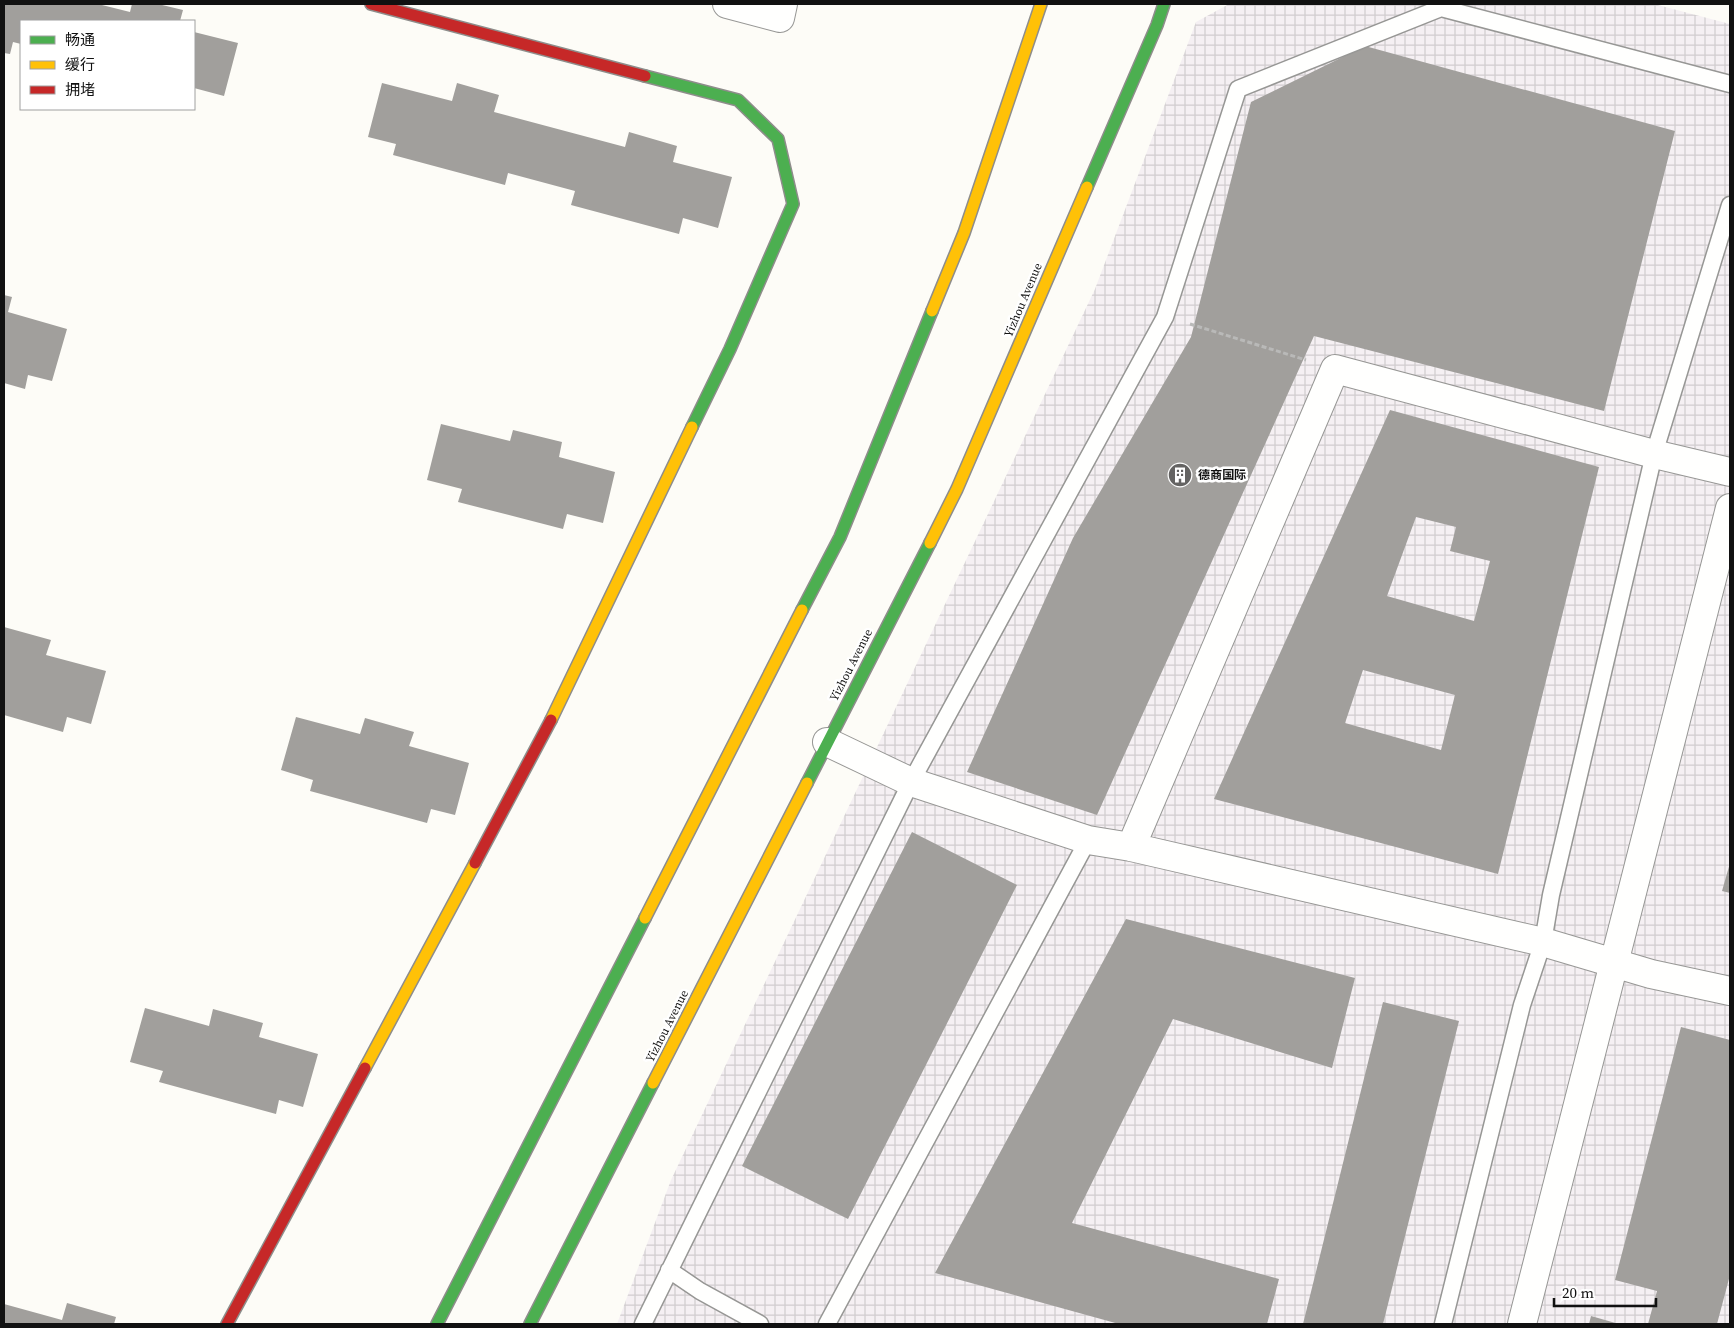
<svg xmlns="http://www.w3.org/2000/svg" width="1734" height="1328" font-family="'Source Serif 4','Noto Sans SC',serif">
  <style>
    .industrial { fill: url(#industrial-grid) }
    .building { fill: #a19f9c; fill-rule: evenodd }
    .lines { fill: none; stroke-linecap: round; stroke-linejoin: round }
    .lane-casing { stroke: #979795; stroke-width: 19 }
    .street-casing { stroke: #979795; stroke-width: 30 }
    .fast-casing { stroke: #8e8d8b; stroke-width: 14 }
    .slow-casing { stroke: #8e8d8b; stroke-width: 14 }
    .jam-casing { stroke: #8e8d8b; stroke-width: 14 }
    .path { stroke: #b9b9b8; stroke-width: 3; stroke-dasharray: 5 2.5; stroke-linecap: butt }
    .lane { stroke: #fffffe; stroke-width: 16 }
    .street { stroke: #fffffe; stroke-width: 28 }
    .fast { stroke: #4caf50; stroke-width: 11 }
    .slow { stroke: #ffc107; stroke-width: 11 }
    .jam { stroke: #c62828; stroke-width: 11 }
    .labels { text-anchor: middle; stroke-width: 5; stroke-linejoin: round; paint-order: stroke }
    .street-label { font-size: 12px; fill: #111; stroke: #fff }
    .poi-label { font-size: 12px; font-weight: bold; fill: #111; stroke: #fff; text-anchor: start }
  </style>
  <defs>
    <pattern id="industrial-grid" width="8" height="8" patternUnits="userSpaceOnUse" patternTransform="scale(1.25)"><rect width="8" height="8" fill="#f5f0f3"/><path d="M0 4h8M4 0v8" fill="none" stroke="#d1cdcf"/></pattern>
  </defs>
  <rect width="100%" height="100%" fill="#fdfcf7"/>
  <path class="industrial" d="M1229 4H1654L1730 24V1324H617L671 1180 1095 289 1196 22Z"/>
  <path class="building" d="M4 4H98L130 12 132 4H158L183 10 180 21H21V44L13 42 10 54 4 53Z
    M194 32 238 43 224 96 194 88Z
    M1365 46 1675 131 1604 411 1314 336 1097 815 967 772 1073 538 1191 337 1251 102Z
    M382 83 452 101 457 83 499 95 494 112 625 147 629 132 677 146 673 162 732 177 718 228 683 218 679 234 571 205 575 191 508 173 505 185 393 155 396 144 368 137Z
    M4 295 12 297 8 312 67 329 52 381 28 375 25 389 4 383Z
    M1390 410 1599 467 1498 874 1214 799ZM1416 517 1456 527 1450 551 1490 561 1474 621 1387 596ZM1363 670 1455 695 1441 750 1345 723Z
    M441 424 510 441 513 430 562 442 559 457 615 472 603 523 567 514 563 529 458 502 462 489 427 480Z
    M4 627 51 640 46 655 106 671 91 724 67 717 63 732 4 715Z
    M296 717 360 734 365 718 414 732 409 746 469 763 455 815 431 809 427 823 310 791 313 780 281 770Z
    M912 832 1017 885 848 1219 742 1166Z
    M1730 863V893L1722 891Z
    M1126 919 1355 978 1332 1068 1173 1019 1072 1223 1279 1279 1267 1324H1119L935 1273Z
    M1383 1002 1459 1021 1383 1324H1303Z
    M145 1008 209 1026 213 1009 263 1023 259 1037 318 1054 303 1107 279 1100 276 1114 159 1082 163 1071 130 1062Z
    M1681 1027 1730 1040V1275L1717 1324H1648L1657 1291 1615 1280Z
    M67 1303 116 1317 114 1324H4V1304L62 1320Z
    M1591 1316 1619 1324H1589Z"/>
  <g class="lines">
    <g class="lane-casing">
      <path id="lane" d="M669 1270 700 1291 760 1324
        M643 1324 911 782 1165 317 1238 89 1441 8 1730 84
        M827 1324 1088 840
        M1443 1324 1522 1005 1543 942 1551 895 1654 454 1730 205"/>
    </g>
    <g class="street-casing">
      <path id="street" d="M727 4 780 18 783 4
        M827 742 911 782 1088 840 1131 847 1543 942 1651 974 1730 991
        M1131 847 1335 369 1654 454 1730 472
        M1522 1324 1730 508"/>
    </g>
    <g class="fast-casing">
      <path id="fast" d="M645 76 738 100 778 139 793 204 730 349 692 427
        M1087 187 1157 25 1164 4
        M802 610 840 537 932 311
        M807 783 930 543
        M437 1324 645 918
        M530 1324 653 1083"/>
    </g>
    <g class="slow-casing">
      <path id="slow" d="M932 311 964 233 1041 4
        M930 543 957 489 1087 187
        M551 720 692 427
        M645 918 802 610
        M365 1068 475 863
        M653 1083 807 783"/>
    </g>
    <g class="jam-casing">
      <path id="jam" d="M371 4 645 76
        M475 863 551 720
        M227 1324 365 1068"/>
    </g>
    <path class="path" d="M1190 324 1306 360"/>
    <use href="#lane" class="lane"/>
    <use href="#street" class="street"/>
    <use href="#fast" class="fast"/>
    <use href="#slow" class="slow"/>
    <use href="#jam" class="jam"/>
  </g>
  <defs>
    <g id="building-disc" transform="scale(1.25)"><circle r="9.5" fill="#646362" stroke="#fff"/><path d="M-4-6H4V6H1V3H-1V6H-4ZM-2.5-4.3h1.7v1.8h-1.7ZM.8-4.3h1.7v1.8H.8ZM-2.5-1h1.7V.8h-1.7ZM.8-1h1.7V.8H.8Z" fill="#fff"/></g>
  </defs>
  <g fill-rule="evenodd">
    <use href="#building-disc" x="1180" y="475"/>
  </g>
  <g class="labels">
    <g class="street-label">
      <text transform="translate(1023 300) rotate(-67)" y="4">Yizhou Avenue</text>
      <text transform="translate(851 665) rotate(-63)" y="4">Yizhou Avenue</text>
      <text transform="translate(667 1026) rotate(-63)" y="4">Yizhou Avenue</text>
    </g>
    <g class="poi-label">
      <text x="1198" y="479">德商国际</text>
    </g>
  </g>
  <rect width="1734" height="1328" fill="none" stroke="#111111" stroke-width="10"/>
  <rect x="20" y="20" width="175" height="90" fill="#ffffff" stroke="#a0a0a0"/>
  <rect x="30" y="36" width="25" height="8" fill="#4caf50" stroke="#a0a0a0"/>
  <text x="65" y="45" font-size="15" fill="#111111">畅通</text>
  <rect x="30" y="61" width="25" height="8" fill="#ffc107" stroke="#a0a0a0"/>
  <text x="65" y="70" font-size="15" fill="#111111">缓行</text>
  <rect x="30" y="86" width="25" height="8" fill="#c62828" stroke="#a0a0a0"/>
  <text x="65" y="95" font-size="15" fill="#111111">拥堵</text>
  <path d="M1554 1298v8h102v-8" fill="none" stroke="#111111" stroke-width="2.5"/>
  <text x="1562" y="1298" font-size="15" fill="#111111" stroke="#ffffff" stroke-width="4" paint-order="stroke">20 m</text>
</svg>
